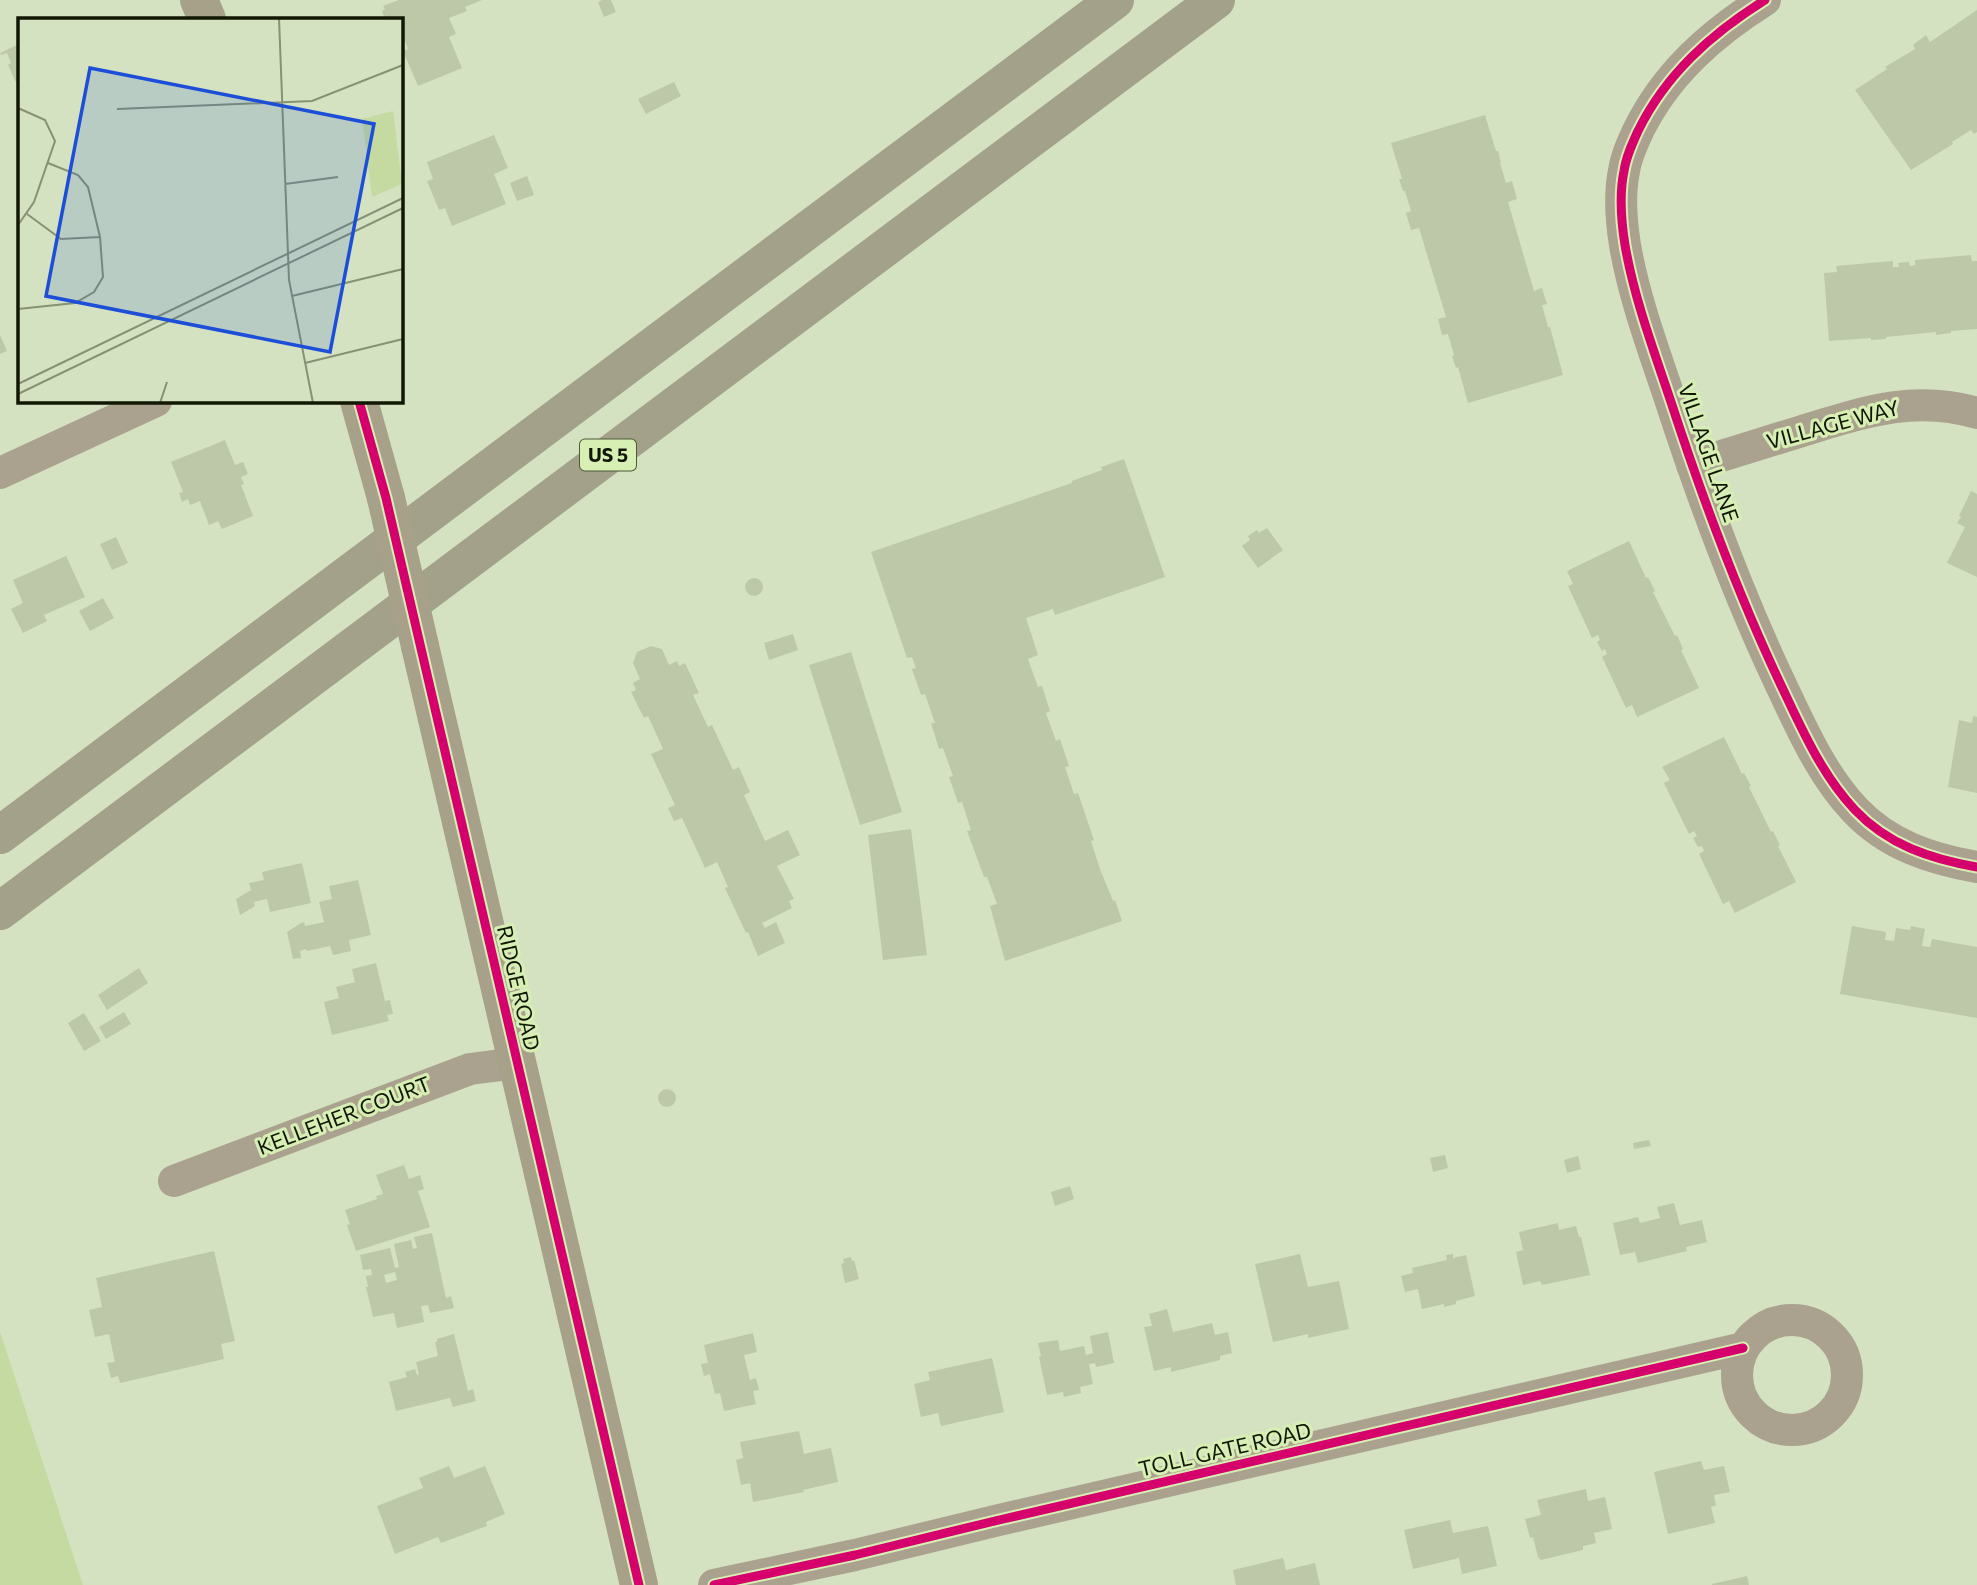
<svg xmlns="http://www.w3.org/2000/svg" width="1977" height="1585" font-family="Commissioner,sans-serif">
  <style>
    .green { fill: #c4daa0 }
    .building { fill: #bcc8a8; fill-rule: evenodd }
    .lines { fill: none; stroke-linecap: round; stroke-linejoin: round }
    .street { stroke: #aaa28e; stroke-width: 32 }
    .secondary { stroke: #a7a18a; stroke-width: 38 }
    .highway { stroke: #a3a18a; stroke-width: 38 }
    .secondary-bridge { stroke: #a7a18a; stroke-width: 38 }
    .cycleway-casing { stroke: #d8efb4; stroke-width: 13 }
    .cycleway { stroke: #d6006c; stroke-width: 9 }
    .labels { text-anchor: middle; stroke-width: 6; stroke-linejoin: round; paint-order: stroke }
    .shield { fill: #d8efb4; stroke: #4c5838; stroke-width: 2 }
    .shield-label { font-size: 19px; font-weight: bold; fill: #101703 }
    .street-label { font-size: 21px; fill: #101703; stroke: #d8efb4 }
    .inset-road { fill: none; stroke: #869175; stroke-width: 2 }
    .view { fill: #1d4ed8; fill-opacity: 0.15; stroke: #1d4ed8; stroke-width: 3.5 }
    .inset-edge { fill: none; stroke: #101703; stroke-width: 3.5 }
  </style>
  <rect width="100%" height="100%" fill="#d5e2c1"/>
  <path class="green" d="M0 1332 83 1585H0Z"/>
  <path class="building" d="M399 0H482L465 7 467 11 449 18 456 34 449 37 462 68 418 86 403 51 408 49 403 36 401 37V19H385L382 11 385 9 383 6Z
    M602 0H611L616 12 604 17 598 2Z
    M1977 10V132L1974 134 1971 130 1952 142 1953 144 1911 170 1855 90 1887 69 1885 67 1915 49 1913 45 1926 35 1930 42Z
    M19 44V89L8 65 11 63 7 53 1 55 0 53Z
    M674 82 681 96 646 114 638 99Z
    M1485 115 1496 151H1498L1501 163H1500L1506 183 1512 181 1517 199 1508 202 1534 291 1542 288 1547 304 1542 305 1548 327H1550L1563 375 1468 403 1458 367 1456 368 1452 356 1454 355 1448 334 1442 335 1438 319 1446 317 1419 228 1411 230 1406 213 1411 211 1405 191H1403L1399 179H1402L1391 143Z
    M494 135 508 168 494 174 506 204 452 226 445 208 439 210 427 181 433 179 427 162Z
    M527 176 534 195 517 201 510 183Z
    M1971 255 1972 261H1977V329L1951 331V333L1936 335V332L1886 337V339L1871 340V338L1829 341 1824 273 1837 272 1836 266 1893 261V267H1899L1898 263 1909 262 1910 266 1915 265V260Z
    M0 335 7 351 0 354Z
    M225 440 235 465 243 462 248 474 241 477 244 484 241 485 253 516 222 529 218 521 209 525 200 501 190 505 188 499 182 502 179 493 183 492 171 462Z
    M1124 459 1165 577 1055 615 1053 609 1026 618 1038 655 1028 659 1038 687 1042 686 1050 711 1046 713 1056 741 1060 739 1069 766 1065 767 1074 794 1078 793 1094 840 1091 841 1100 869 1113 901 1115 900 1122 921 1005 961 990 906 997 904 987 877H984L967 831 971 830 962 802 958 803 949 777 953 776 943 748 939 749 931 723H935L925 694 921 695 912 669 916 668 912 657 907 658 871 552 1072 483V481L1102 470 1101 467Z
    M1971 491 1977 494V577L1947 563 1965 527 1957 523 1961 517 1959 516Z
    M1267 528 1283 550 1258 568 1242 546 1250 540 1248 536 1257 530 1259 533Z
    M116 537 128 563 112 570 100 544Z
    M1629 541 1646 578 1648 577 1655 591 1653 592 1675 636 1677 635 1683 649 1681 650 1699 688 1637 717 1632 705 1626 708 1602 657 1607 654 1605 649 1602 651 1597 642 1600 640 1598 635 1592 638 1568 586 1573 584 1567 571Z
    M66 556 85 597 44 615 47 621 23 633 11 609 23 603 13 580Z
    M745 587a9 9 0 1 1 18 0a9 9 0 1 1-18 0Z
    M103 598 114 618 90 631 79 611Z
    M793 634 798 650 769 660 764 643Z
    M651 646 662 649 669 665 677 661 679 666 685 663 699 693 693 695 708 727 712 725 733 770 739 767 750 792 744 795 765 841 788 830 800 855 777 866 794 899 789 901 792 908 762 923 765 928 776 922 785 943 758 956 748 932 746 933 725 888 728 887 717 862 705 868 682 818 674 821 668 808 675 805 651 754 663 749 648 716 644 718 631 692 636 690 633 683 640 679 633 663 637 652Z
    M851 652 902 812 860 825 809 665Z
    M1973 716 1977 717V793L1948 787 1959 720 1972 723Z
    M1724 737 1742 774 1744 773 1751 786 1749 787 1771 832 1773 831 1780 845 1778 846 1796 882 1735 913 1729 901 1723 904 1699 854 1704 851 1702 846 1698 847 1693 838 1697 836 1694 831 1689 834 1664 783 1670 780 1662 767Z
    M911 829 927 955 883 960 868 835Z
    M302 863 311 903 270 912 267 899 254 902 255 906 240 915 236 899 251 890 249 883 264 880 262 872Z
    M358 880 371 935 349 940 351 951 333 955 330 946 307 951 306 949 300 951 301 958 293 959 287 932 301 923 304 922 305 926 324 922 319 902 332 899 329 886Z
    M1852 926 1886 932 1885 940 1894 941 1896 928 1910 930 1911 926 1925 929 1922 946 1930 947 1932 939 1977 947V1018L1840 994Z
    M376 963 385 1001 390 1000 393 1014 387 1015 389 1021 332 1035 324 1002 339 998 336 987 355 982 352 969Z
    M139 968 148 983 107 1010 98 995Z
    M124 1012 131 1024 106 1039 99 1027Z
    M84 1013 101 1041 84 1051 68 1023Z
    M658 1098a9 9 0 1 1 18 0a9 9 0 1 1-18 0Z
    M1649 1140 1651 1146 1634 1149 1633 1143Z
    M1445 1155 1448 1168 1433 1172 1430 1158Z
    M1578 1156 1581 1169 1567 1173 1564 1160Z
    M404 1165 409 1179 420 1175 424 1189 418 1191 430 1227 356 1251 347 1225 350 1224 345 1210 377 1199 376 1196 383 1194 376 1175Z
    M1070 1186 1074 1199 1055 1206 1051 1192Z
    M1674 1203 1680 1225 1702 1220 1707 1242 1686 1247 1687 1251 1638 1263 1635 1252 1620 1255 1613 1223 1638 1217 1640 1223 1660 1218 1657 1207Z
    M1558 1223 1559 1230 1576 1226 1579 1237H1581L1590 1275 1542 1285 1540 1281 1523 1285 1516 1252 1523 1250 1519 1232Z
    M432 1233 446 1298 451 1296 454 1308 430 1313 428 1305 421 1306 424 1322 397 1328 394 1313 373 1317 366 1287H368L366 1276 372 1275 371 1269 363 1270 360 1255 390 1248 395 1268 399 1267 394 1244 411 1240 413 1249 417 1248 414 1237ZM395 1272 397 1280 386 1283 384 1275Z
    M214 1251 235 1341 221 1344 224 1359 120 1383 118 1376 111 1378 107 1363 115 1362 109 1334 95 1337 89 1310 102 1307 96 1278Z
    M1300 1254 1308 1287 1339 1281 1349 1329 1308 1338V1334L1273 1342 1255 1264Z
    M1453 1254V1258L1466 1255 1475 1296 1456 1301V1304L1444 1307V1304L1422 1309 1418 1289 1405 1292 1401 1276 1413 1273 1412 1268 1447 1260 1446 1255Z
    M851 1257 852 1261 854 1260 859 1279 845 1283 841 1264 844 1263 843 1259Z
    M1167 1309 1173 1332 1212 1323 1215 1335 1228 1332 1232 1353 1220 1356V1360L1171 1372V1367L1154 1371 1144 1327 1152 1326 1149 1314Z
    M1108 1332 1114 1363 1096 1367 1095 1363 1089 1364 1093 1384 1080 1387 1081 1393 1064 1397 1063 1392 1047 1395 1039 1357 1041 1356 1038 1343 1058 1340 1060 1351 1084 1346 1086 1355 1093 1353 1090 1336Z
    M753 1333 757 1352 744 1355 750 1380 756 1378 759 1390 753 1391 756 1404 724 1411 720 1393 715 1394 710 1374 704 1376 701 1364 708 1363 704 1345Z
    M454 1334 468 1391 473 1389 476 1401 453 1407 450 1398 396 1411 389 1382 407 1377 405 1372 415 1369 417 1375 419 1374 416 1362 438 1356 435 1342H437V1339Z
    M992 1358 1004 1412 941 1426 938 1413 921 1417 914 1384 930 1380 928 1372Z
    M799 1431 804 1454 831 1448 838 1482 803 1490 804 1492 753 1502 750 1483 741 1485 736 1460 743 1458 740 1442Z
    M1701 1461 1704 1470 1724 1466 1730 1492 1714 1495 1716 1505 1711 1507 1715 1523 1668 1534 1654 1472Z
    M449 1466 454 1478 485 1466 505 1514 486 1522 487 1526 441 1543 438 1537 395 1554 377 1506 423 1488 419 1478Z
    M1586 1489 1588 1501 1605 1497 1612 1529 1594 1533 1596 1543 1583 1546V1550L1541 1560 1538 1557 1533 1537 1530 1538 1525 1519 1541 1515 1537 1500Z
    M1450 1520 1453 1533 1488 1526 1497 1566 1462 1574 1459 1558 1413 1569 1404 1530Z
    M1283 1558 1286 1570 1315 1563 1320 1585H1236L1233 1570Z
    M1747 1576 1749 1585H1712V1584Z"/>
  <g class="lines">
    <path class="street" d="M1765 0C1711 34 1666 74 1638 131 1632 144 1626 157 1624 171 1619 195 1621 220 1625 245 1634 298 1654 351 1671 402 1702 497 1737 592 1780 683 1801 727 1821 774 1855 810 1888 845 1931 859 1977 867
      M1692 465C1728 454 1763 443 1799 432 1861 413 1913 394 1977 413
      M0 473 156 401
      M174 1181 470 1069 517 1063
      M1737 1375a55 55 0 1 1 110 0a55 55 0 1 1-110 0Z
      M714 1585 855 1555 999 1520 1743 1348"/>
    <path class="secondary" d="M199 0 207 19
      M359 401 386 498
      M420 646 639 1585"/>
    <path class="highway" d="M0 835 1115 0
      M0 911 1216 0"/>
    <path class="secondary-bridge" d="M386 498 420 646"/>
    <g class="cycleway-casing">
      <path id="cycleway" d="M1765 0C1711 34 1666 74 1638 131 1632 144 1626 157 1624 171 1619 195 1621 220 1625 245 1634 298 1654 351 1671 402 1702 497 1737 592 1780 683 1801 727 1821 774 1855 810 1888 845 1931 859 1977 867
        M359 401 386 498 639 1585
        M714 1585 855 1555 999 1520 1743 1348"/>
    </g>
    <use href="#cycleway" class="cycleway"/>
  </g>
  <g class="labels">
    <rect class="shield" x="580" y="439.5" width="56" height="31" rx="5"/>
    <g class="shield-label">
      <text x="608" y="462">US 5</text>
    </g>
    <g class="street-label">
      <text transform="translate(1833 425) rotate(-15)" y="7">VILLAGE WAY</text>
      <text transform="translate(1708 453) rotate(71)" y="7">VILLAGE LANE</text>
      <text transform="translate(518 988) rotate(77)" y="7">RIDGE ROAD</text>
      <text transform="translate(344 1116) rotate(-21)" y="7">KELLEHER COURT</text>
      <text transform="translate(1225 1450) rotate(-13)" y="7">TOLL GATE ROAD</text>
    </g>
  </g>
  <g transform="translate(18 18)">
    <rect width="385" height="385" fill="#d5e2c1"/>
    <path d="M375 93 384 166 354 179 344 101Z" fill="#c4daa0"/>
    <path class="inset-road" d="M261 0 271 262 295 385M0 90 27 102 37 123 16 184 0 207M99 91 294 83 385 47M267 166 320 159M9 196 43 221 82 219M274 278 385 251M0 291 57 285 76 274 85 259 82 219 70 169 60 157 30 145M287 345 385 321M0 366 385 180M0 376 385 190M142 385 149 364"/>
    <path class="view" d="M72 50 356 106 312 334 28 278Z"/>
    <rect width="385" height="385" class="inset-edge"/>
  </g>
</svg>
